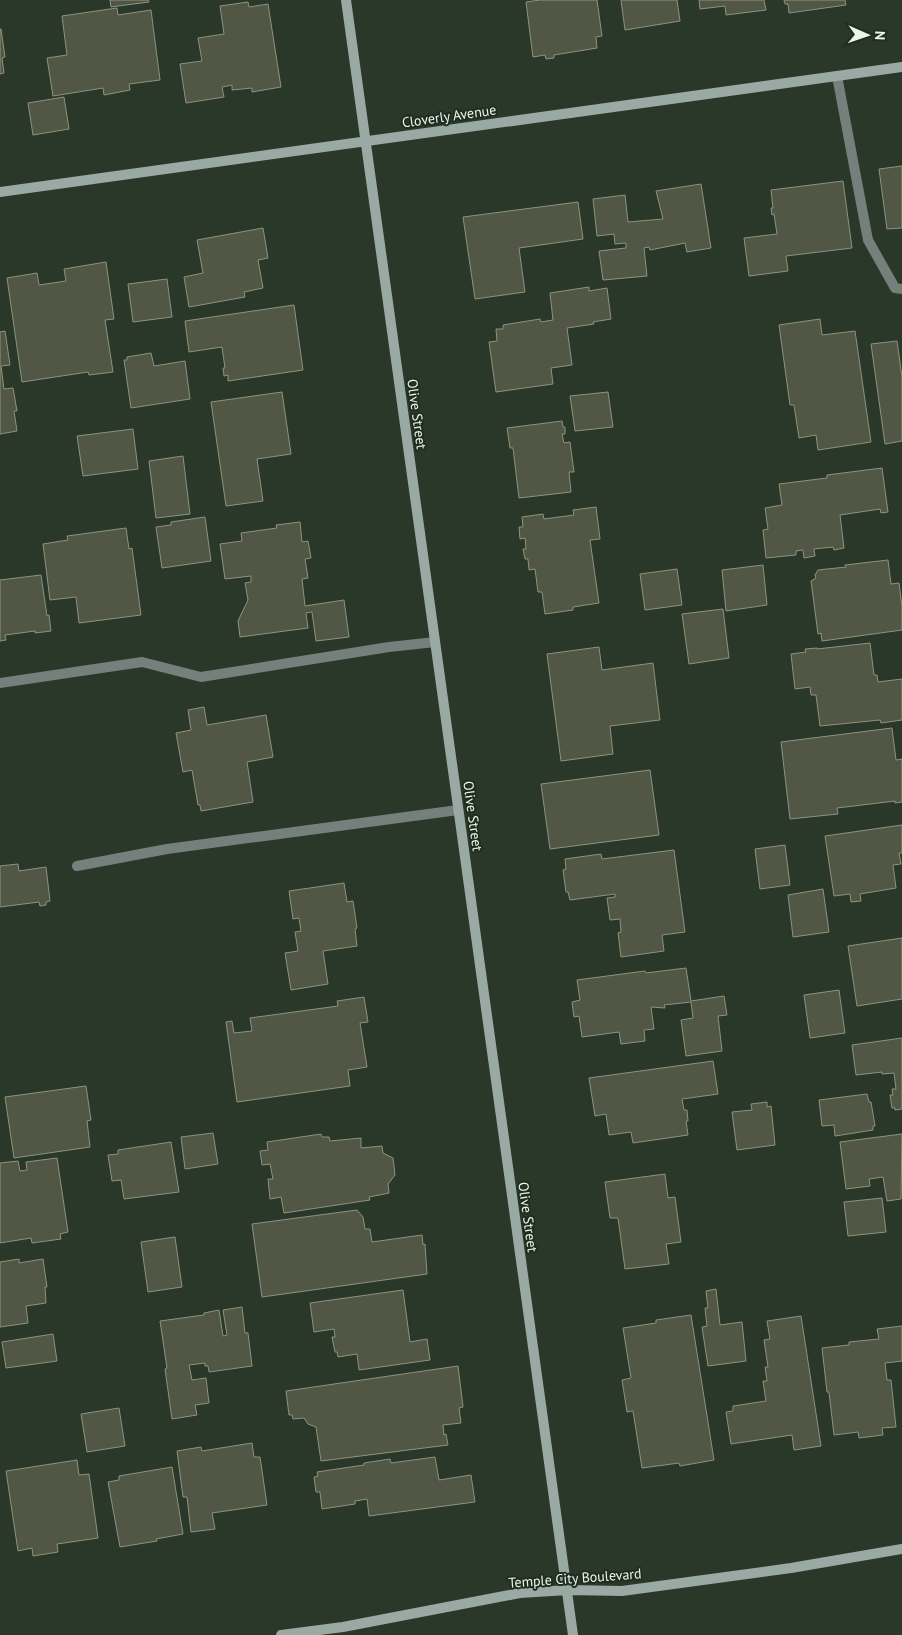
<svg xmlns="http://www.w3.org/2000/svg" width="902" height="1635" font-family="'PT Sans',sans-serif">
  <style>
    .building { fill: #525745; stroke: #8d937f }
    .lines { fill: none; stroke-linecap: round; stroke-linejoin: round }
    .lane { stroke: #757f7b; stroke-width: 10 }
    .secondary { stroke: #99a9a3; stroke-width: 10 }
    .labels { text-anchor: middle; stroke-width: 4; stroke-linejoin: round; paint-order: stroke }
    .street-label { font-size: 14px; fill: #ecf5ec; stroke: #202e20 }
  </style>
  <rect width="100%" height="100%" fill="#2a382a"/>
  <path class="building" d="M110 0H148L149 2 111 7Z
    M540 0H597L602 36 596 37 597 48 554 55V58L546 59 545 55 533 57 526 2Z
    M621 0H677L680 21 625 30Z
    M699 0H764L766 10 726 15 725 6 700 9Z
    M784 0H845L846 5 789 13 788 4H785Z
    M248 2 249 7 268 4 281 87 252 92V88L232 90V85L222 87 224 97 186 103 180 64 202 61 198 38 224 34 220 6Z
    M117 8 118 15 151 10 160 80 129 84 130 90 104 95 103 88 53 96 47 58 67 55 62 16Z
    M0 29H1L5 57 2 58 4 73 0 74Z
    M64 97 69 129 33 135 28 103Z
    M902 166V228L887 229 879 169Z
    M843 181 852 248 786 256 788 271 749 276 744 238 777 234 774 214 772 215 771 208H773L771 190Z
    M701 184 711 248 687 252 685 243 650 250 649 247 644 248 647 276 603 280 599 251 626 248V243L615 244 614 234 597 236 593 199 625 195 628 222 663 219 656 191Z
    M578 202 583 239 519 248 525 292 475 299 463 217Z
    M263 228 268 258 258 260 263 288 244 292 245 297 189 307 184 277 203 273 197 240Z
    M106 262 114 319 105 320 113 372 89 375 88 372 22 382 7 278 37 273 39 285 66 281 64 269Z
    M167 279 172 317 133 322 128 284Z
    M589 287V291L607 288 611 319 593 322 594 324 567 328 572 365 551 368 553 384 496 392 489 342 497 341 496 329H503V325L540 319 541 322 553 320 550 293Z
    M294 305 303 370 228 381V375L224 376 223 368H225L222 347 189 352 185 321Z
    M820 319 822 335 855 331 871 442 818 450 816 435 799 438 794 405H790L779 325Z
    M5 331 10 365 1 366 4 389 13 388 17 411H14L17 431 0 434V332Z
    M897 341 902 377V441L885 444 871 344Z
    M151 353 154 366 185 361 190 399 131 408 124 360H127V357Z
    M282 392 291 454 257 459 263 501 226 506 211 402Z
    M608 392 613 427 575 431 570 396Z
    M562 421 563 427H565V434H562L564 443 570 442 574 472H569L571 492 519 498 513 448H510L507 428Z
    M133 429 138 469 83 476 77 436Z
    M183 456 190 514 156 518 149 461Z
    M882 468 888 512 881 513 880 509 840 515 844 548 834 550 833 547 814 549 815 556 804 558 803 550 796 551V555L766 558 763 530 768 529 765 508 782 505 779 484 827 478V475Z
    M596 507 600 539 590 540 599 603 573 607V610L545 614 542 592H538L535 569 529 570 528 559H525L523 549H526L525 538 520 539 519 527H523L522 517 543 514 544 519 574 515 573 510Z
    M205 517 211 561 162 568 156 527 171 525V522Z
    M300 522 302 542 308 541 311 558 305 559 308 578 302 579 305 606 344 600 349 637 316 641 312 612 306 613 308 628 240 637 238 621 248 600 245 583 251 582V576L225 579 220 544 242 541 241 533 277 528 276 525Z
    M126 528 129 549 132 548 141 615 79 623 76 597 50 600 43 544 68 540 67 536Z
    M888 560 891 584 899 583 902 607V630L822 641 821 633 818 634 811 581 816 578 815 575 818 570 846 567 845 565Z
    M763 565 767 605 726 611 722 570Z
    M677 569 682 605 645 610 640 574Z
    M41 575 47 616 49 615 51 631 35 633V631L5 635 6 640 0 641V580Z
    M723 609 729 658 689 664 682 614Z
    M870 643 874 675H877L878 682 902 679V720L881 723 880 720 820 726 816 695H811L810 687 795 689 791 654 806 652 805 649 817 648V649Z
    M599 647 602 670 653 663 660 720 610 726 613 754 561 761 547 654Z
    M204 707 207 725 266 715 273 757 247 762 253 802 201 811 200 805H198L192 770 183 772 176 733 191 730 188 710Z
    M892 728 896 760 902 759V802L895 803V801L837 808 838 814 790 819 781 742Z
    M650 770 659 835 550 849 541 784Z
    M902 825V853H899L901 864 893 865 896 888 860 894 861 901 851 902 850 894 834 896 825 836Z
    M785 845 790 885 760 889 755 849Z
    M674 850 685 932 662 935 664 951 621 957 618 933 621 932 620 919 610 920 607 898 615 897V894L570 900 568 892H566L563 870 566 869 565 859 601 854 602 859Z
    M18 864 19 871 46 867 50 901 46 902V905L40 906 39 902 0 907V866Z
    M344 883 347 902 353 901 357 928 355 929 357 946 323 951 328 984 291 990 285 953 298 951 295 932 301 931 299 918 293 919 289 891Z
    M823 889 829 932 793 937 788 895Z
    M902 938V999L857 1006 848 946Z
    M686 968 691 1001 724 996 727 1015 718 1016 722 1051 686 1056 681 1020 693 1018 691 1002 664 1005 665 1008 651 1007 654 1029 644 1030 645 1041 621 1044 619 1032 582 1037 579 1016 574 1017 572 1002 580 1000 577 980 645 971 646 973Z
    M839 990 845 1033 810 1038 804 995Z
    M364 997 368 1022 360 1023 367 1067 348 1070 350 1086 237 1102 226 1022 232 1021 234 1033 252 1031 250 1018 338 1006 337 1001Z
    M902 1038V1109L895 1110V1108H892L890 1095H893L892 1089H896L894 1073 882 1074V1072L856 1075 852 1045Z
    M713 1061 718 1094 682 1099 684 1110H687L688 1121H686L688 1135 633 1143 631 1132 609 1135 606 1114 595 1116 589 1078Z
    M86 1086 91 1120 87 1121 90 1147 14 1158 5 1097Z
    M867 1094 869 1102H871L875 1126H873V1130L835 1136 834 1125 822 1126 819 1100Z
    M767 1102V1107L771 1106 775 1145 737 1150 732 1112 752 1110 751 1104Z
    M213 1133 218 1164 185 1169 181 1137Z
    M321 1134 322 1137H329L330 1141 361 1138V1148L382 1146 383 1153 393 1158 395 1175 388 1184 389 1193 369 1197 370 1200 284 1213 281 1197 270 1199 268 1179H273L270 1164 262 1165 260 1151 268 1150 267 1142Z
    M902 1134 901 1199 887 1201 883 1177 869 1179 870 1186 846 1189 840 1142Z
    M171 1142 179 1192 124 1199 121 1180 112 1181 108 1155 118 1154V1150Z
    M57 1158 68 1232 60 1234 61 1239 32 1243 31 1238 0 1243V1163L18 1161 20 1171 27 1170 26 1162Z
    M665 1174 668 1198 675 1197 681 1242 666 1244 669 1264 625 1269 618 1218H610L605 1182Z
    M882 1198 886 1232 848 1236 844 1202Z
    M357 1210 363 1217 365 1229H370L372 1242 422 1235 423 1245 425 1244 427 1274 262 1297 252 1224Z
    M175 1237 182 1287 148 1292 141 1242Z
    M19 1259V1263L43 1259 47 1287H45L46 1303 26 1306 28 1323 0 1327V1262Z
    M716 1289 720 1325 742 1322 746 1361 708 1366 702 1327 707 1326 705 1308H708L706 1291Z
    M403 1290 410 1342 427 1339 430 1360 359 1370 357 1354 338 1357 337 1352H335L332 1337H335L334 1329 314 1332 310 1303Z
    M242 1307 245 1333H248L252 1366 209 1372 208 1366H205V1363L189 1365 192 1380 206 1378 209 1403 195 1405 197 1415 172 1419 165 1369 167 1368 160 1321 204 1315V1313L219 1310 223 1336 227 1335 223 1310Z
    M691 1315 714 1460 680 1466 679 1463 642 1468 633 1411 627 1412 622 1380 631 1378 623 1328 656 1323V1320Z
    M801 1316 821 1446 794 1450 792 1435 731 1444 726 1412 733 1411V1406L766 1401 763 1381H767L765 1367H768L764 1340 770 1339 767 1321Z
    M902 1326V1361L885 1363 887 1380H891L896 1427 882 1428 883 1435 859 1438 858 1432 834 1435 829 1392H827L822 1348 849 1345V1342L879 1339 877 1329Z
    M53 1334 57 1361 6 1368 2 1342Z
    M458 1366 463 1407 459 1408 461 1423 443 1425 444 1435 446 1434 448 1445 321 1461 316 1427 308 1424 304 1418 293 1419 292 1415H289L286 1391Z
    M119 1408 125 1446 87 1452 81 1414Z
    M252 1443 254 1457H260L267 1505 212 1513 215 1529 191 1532 187 1497H183L177 1451 201 1447 202 1451Z
    M435 1457 439 1480 471 1475 475 1502 369 1516 367 1499 355 1501V1504L322 1509 320 1492H316L314 1477 318 1476 317 1472 364 1465V1463L390 1459 391 1463Z
    M77 1460 79 1475 89 1474 98 1538 57 1544 58 1552 33 1556 32 1548 18 1551 6 1471Z
    M172 1467 183 1534 156 1539 157 1541 120 1547 108 1482 119 1480V1476Z"/>
  <g class="lines">
    <path class="lane" d="M837 76 868 240 895 288 902 289
      M0 683 142 662 201 677 389 647 435 642
      M77 866 167 849 458 810"/>
    <path class="secondary" d="M346 0 573 1635
      M0 192 902 67
      M281 1635 343 1627 520 1593 568 1590 622 1591 791 1568 902 1549"/>
  </g>
  <g class="labels">
    <g class="street-label">
      <text transform="translate(449 116) rotate(-8)" y="5">Cloverly Avenue</text>
      <text transform="translate(417 414) rotate(82)" y="5">Olive Street</text>
      <text transform="translate(473 816) rotate(82)" y="5">Olive Street</text>
      <text transform="translate(528 1217) rotate(82)" y="5">Olive Street</text>
      <text transform="translate(575 1578) rotate(-4)" y="5">Temple City Boulevard</text>
    </g>
  </g>
  <g transform="translate(867 35) rotate(92)" stroke="#202e20" stroke-width="4" paint-order="stroke">
  <path d="M0-4L9 19L0 12L-9 19Z" fill="#ecf5ec"/>
  <text y="-8" font-size="14" font-weight="bold" text-anchor="middle" fill="#ecf5ec">N</text>
  </g>
</svg>
